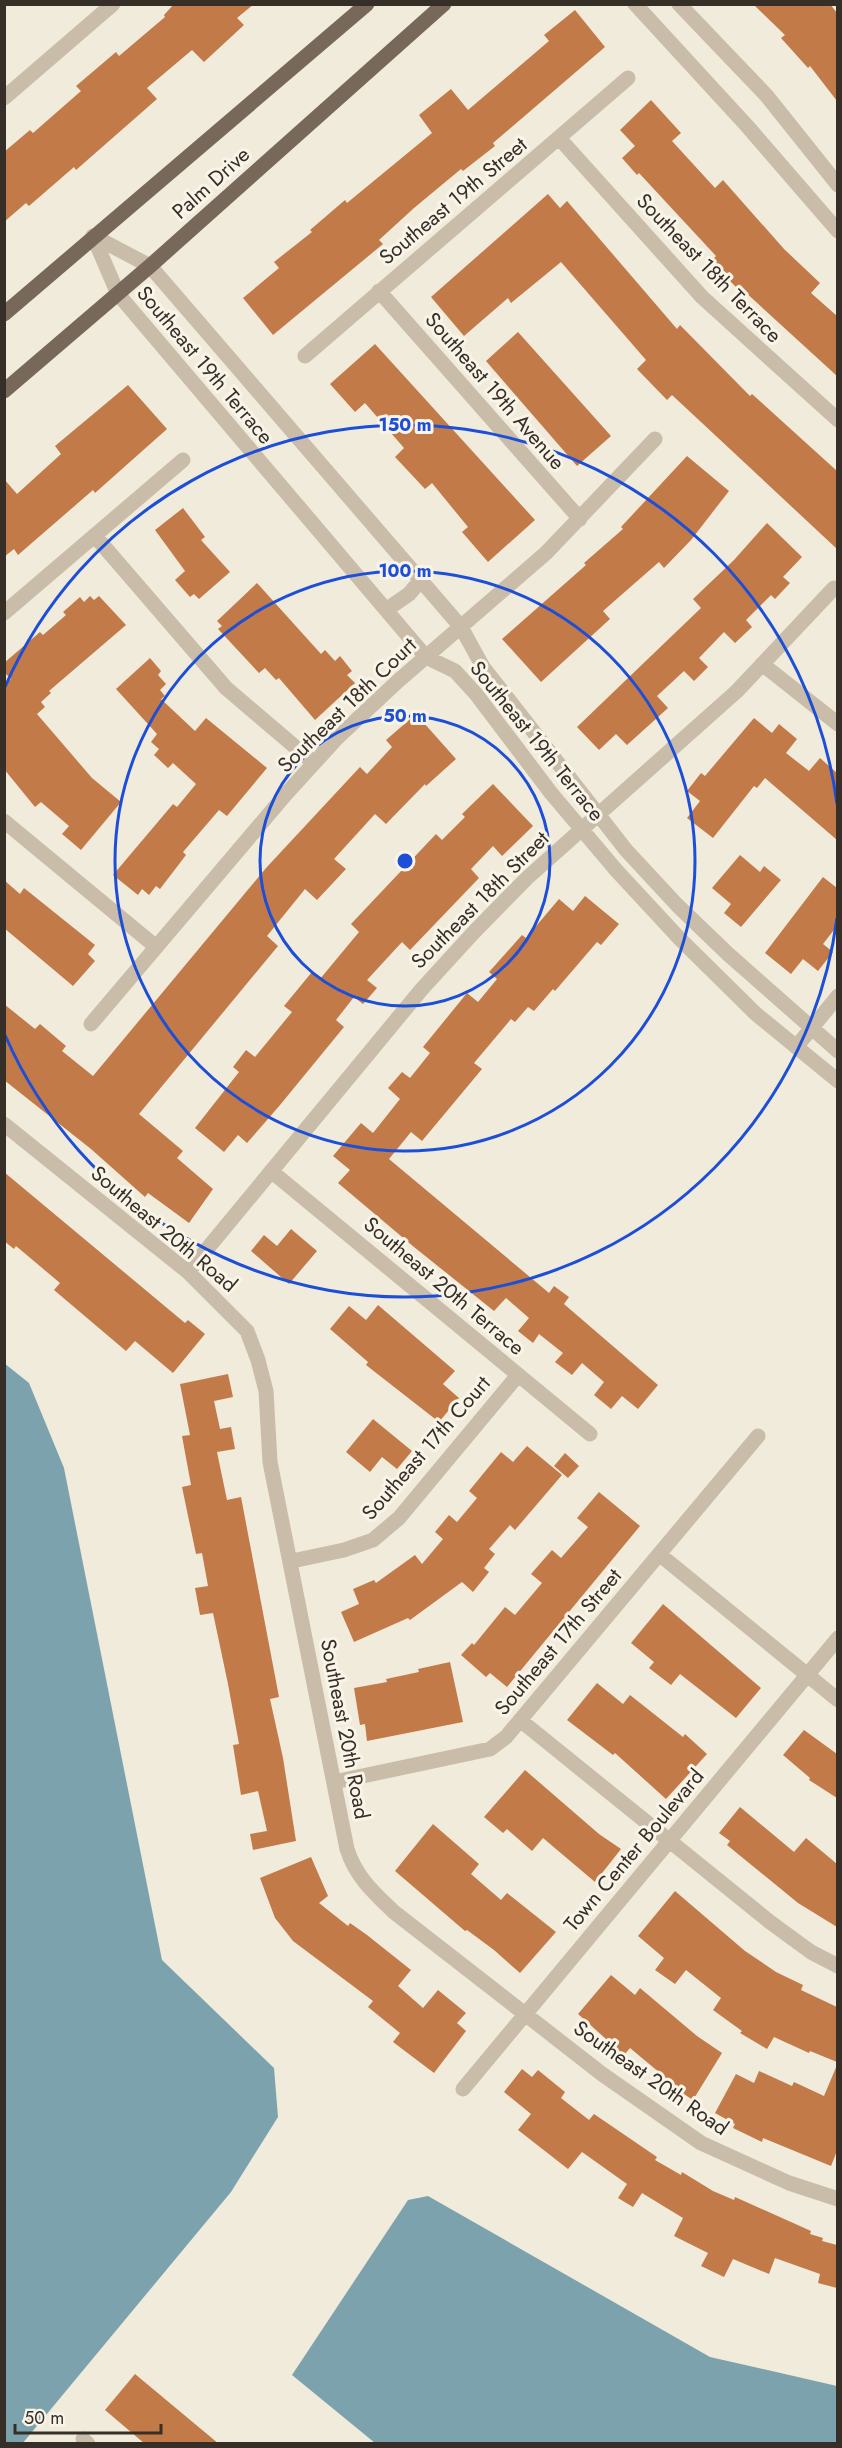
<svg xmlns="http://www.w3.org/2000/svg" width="842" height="2448" font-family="Jost,sans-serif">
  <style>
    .water { fill: #7ca3ad }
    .building { fill: #c27a49 }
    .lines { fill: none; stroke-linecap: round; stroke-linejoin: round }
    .minor { stroke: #c9bca8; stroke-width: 15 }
    .major { stroke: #77685a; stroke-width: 15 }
    .ring { fill: none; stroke: #1d4ed8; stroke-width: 3 }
    .labels { text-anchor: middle; stroke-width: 6; stroke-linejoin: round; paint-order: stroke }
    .street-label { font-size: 21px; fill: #362f28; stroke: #f9f4e8 }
    .centre { fill: #1d4ed8; stroke: #f9f4e8; stroke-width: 3 }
    .ring-label { font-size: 18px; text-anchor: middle; font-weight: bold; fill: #1d4ed8; stroke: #f9f4e8; stroke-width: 6; stroke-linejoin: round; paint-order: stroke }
  </style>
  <rect width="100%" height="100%" fill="#f1ebdc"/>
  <path class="water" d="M4 1363 29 1383 64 1468 162 1960 274 2068 278 2117 231 2192 22 2444 4 2443Z
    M428 2196 710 2357 837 2386V2443H375L292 2375 408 2200Z"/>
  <path class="building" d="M174 4H254L237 18 244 25 204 62 192 50 147 88 157 99 76 170 74 167 29 206 26 203 4 222V152L30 130 33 133 81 91 76 86 116 52 119 56 165 17 164 15Z
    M753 4H830L837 13V101L810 66 808 68 781 38 785 35Z
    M575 10 605 47 493 143 495 146 463 171 461 169 414 208 379 240 383 244 273 335 243 298 279 268 274 262 312 232 310 230 345 200 347 203 432 133 419 115 451 89 468 110 549 41 544 35Z
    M651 100 681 133 672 141 715 188 723 180 784 249 820 283 811 293 837 316V376L743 290 741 292 711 262 716 256 639 173 637 175 622 158 635 146 620 130Z
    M548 194 560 208 567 201 677 329 680 325 750 396 752 394 837 471V549L672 395 667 400 637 369 646 360 561 262 511 303 508 298 464 336 431 297Z
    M518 332 611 436 577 466 486 361Z
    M375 344 535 520 488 562 462 532 468 527 432 483 425 489 395 457 404 448 365 403 355 412 330 384Z
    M128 385 167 429 95 493 93 490 18 555 14 549 4 557V479L17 494 61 454 55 446Z
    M687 456 729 491 691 540 664 568 659 562 603 611 610 619 541 682 502 639 586 565 584 563 623 529 621 527Z
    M183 508 205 537 201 540 230 572 199 599 194 594 190 597 175 580 185 571 155 530Z
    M767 523 802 557 783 577 790 583 775 599 771 595 746 620 752 627 735 643 724 632 699 658 708 667 694 681 684 671 657 696 668 708 627 745 616 734 599 750 577 727 701 608 693 599 734 560Z
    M257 583 321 654 325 650 335 661 340 656 352 671 347 675 355 683 315 720 279 678 276 680 265 668 259 673 218 629 222 626 217 621Z
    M90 596 94 600 99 596 126 625 49 691 51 693 41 702 45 707 37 714 92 778 121 802 81 850 62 834 69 826 41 802 35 807 4 769V684L11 679 4 672V663L40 632 43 635 66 615 63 612 80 597 84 602Z
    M150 658 161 671 158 675 166 684 160 690 165 696 161 699 195 731 206 718 267 768 227 816 219 810 183 852 186 855 160 889 156 886 149 895 142 889 138 895 113 875 173 804 177 807 196 784 173 763 168 768 154 755 159 749 151 742 157 734 116 689Z
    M416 714 456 759 426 786 425 784 386 824 375 814 334 859 346 869 317 900 305 889 267 936 278 946 139 1114 183 1151 177 1158 213 1189 189 1223 148 1193 145 1197 91 1149 4 1080V1004L35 1029 40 1024 66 1046 62 1051 93 1076 266 868 360 767 367 774 392 747 386 740Z
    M754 718 772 733 779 724 797 739 786 753 809 771 820 758 837 773V840L765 778 757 788 754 786 713 838 687 818 700 801 687 791 701 773 705 776Z
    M493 784 533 826 502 856 493 846 471 869 479 878 410 950 402 942 367 980 377 988 363 1004 354 997 336 1020 344 1027 280 1105 247 1143 238 1135 224 1152 195 1128 239 1072 233 1067 246 1050 255 1057 292 1012 284 1006 312 972 320 979 359 932 351 924 436 834 442 840 465 817 462 814Z
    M740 855 760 872 764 866 781 880 741 927 724 913 731 904 712 888Z
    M823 877 837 888V926L823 944 833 952 818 971 803 959 791 974 765 953Z
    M4 880 20 894 24 888 95 945 88 954 95 961 73 986 4 928Z
    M585 896 619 924 601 945 597 942 555 991 553 989 534 1011 528 1007 515 1022 511 1019 474 1063 482 1069 422 1141 411 1132 389 1159 549 1293 554 1286 569 1297 564 1304 658 1385 638 1409 622 1396 611 1409 594 1395 604 1382 582 1363 572 1375 555 1362 563 1353 539 1334 533 1343 518 1331 529 1318 506 1298 494 1311 414 1247 338 1183 350 1170 333 1156 361 1123 373 1133 400 1099 388 1088 402 1072 410 1078 430 1053 423 1047 467 993 478 1002 497 979 489 972 522 935 526 938 559 899 573 911Z
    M4 1172 185 1323 188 1320 205 1334 173 1373 135 1341 126 1351 54 1290 60 1283 16 1246 14 1249 4 1241Z
    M291 1229 317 1251 289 1284 251 1251 264 1235 277 1246Z
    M378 1305 455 1371 443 1384 459 1398 439 1422 366 1365 368 1362 330 1329 349 1306 366 1320Z
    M228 1374 233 1397 214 1401 220 1429 231 1427 235 1449 217 1452 227 1500 241 1497 245 1518 279 1697 270 1699 283 1758 296 1841 253 1850 250 1834 267 1831 258 1791 241 1795 233 1745 239 1744 228 1684 213 1613 200 1615 195 1588 208 1586 202 1553 196 1554 182 1487 191 1485 182 1436 190 1435 180 1384Z
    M373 1419 412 1451 397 1469 382 1457 370 1472 346 1452Z
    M527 1446 562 1475 515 1530 510 1525 489 1549 495 1554 484 1568 489 1572 473 1592 462 1582 410 1620 408 1618 354 1642 341 1612 359 1604 353 1589 374 1580 376 1583 415 1555 422 1564 443 1539 435 1532 449 1515 457 1522 477 1498 469 1491 501 1452 513 1462Z
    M565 1453 579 1466 568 1478 554 1466Z
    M599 1492 640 1526 507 1687 490 1673 486 1677 461 1655 472 1643 474 1645 505 1607 515 1615 542 1583 531 1574 552 1550 561 1558 588 1527 577 1518Z
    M663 1604 761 1688 736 1718 680 1674 671 1685 649 1668 654 1662 631 1643Z
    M450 1662 463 1722 367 1741 365 1724 360 1725 354 1688 387 1682 386 1679 419 1672 418 1669Z
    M597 1683 623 1704 630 1695 683 1737 685 1734 707 1754 666 1799 615 1753 613 1755 567 1720Z
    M804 1730 837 1754V1798L809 1780 810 1778 783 1755Z
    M525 1770 599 1834 621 1849 595 1882 543 1838 532 1851 507 1829 503 1833 484 1817Z
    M740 1807 794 1852 806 1838 837 1864V1927L798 1903 727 1845 730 1841 719 1833Z
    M433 1824 479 1864 471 1874 501 1900 507 1893 556 1932 520 1973 494 1950 467 1930 465 1931 395 1871Z
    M311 1857 328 1896 319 1903 348 1926 350 1923 367 1935 411 1970 398 1986 423 2008 438 1990 466 2013 457 2023 466 2031 434 2073 393 2042 400 2033 368 2007 373 2001 293 1941 275 1918 260 1878Z
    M675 1891 745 1951 776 1972 803 1985 801 1990 837 2007V2062L810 2051 809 2053 774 2037 767 2049 740 2033 742 2031 713 2010 721 1998 686 1970 675 1984 655 1970 664 1958 638 1936Z
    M611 1975 635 1995 640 1988 697 2036 722 2053 693 2100 664 2081 666 2078 630 2048 624 2055 578 2014Z
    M837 2065V2151L831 2166 763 2138 762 2142 733 2128 735 2124 715 2113 736 2074 754 2083 759 2071 792 2086 794 2082 824 2096Z
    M522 2069 532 2077 538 2070 565 2092 561 2098 589 2120 594 2114 657 2157 655 2160 681 2175 682 2172 713 2191 734 2200 735 2197 811 2231 810 2234 823 2238 822 2241 837 2245V2288L818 2283 820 2274 775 2258 769 2274 733 2259 724 2277 701 2266 708 2253 674 2236 683 2218 642 2193 633 2207 618 2198 627 2184 582 2152 568 2169 518 2130 531 2114 504 2092Z
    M135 2374 219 2444H145L105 2410Z"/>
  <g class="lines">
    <path class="minor" d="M635 4 748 127 838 231
      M679 4 766 95 838 185
      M4 98 113 4
      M559 138 702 297 838 420
      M93 236 118 294 426 657 455 671 476 694 551 793 616 870 679 938 756 1014 838 1081
      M93 236 150 266 461 627 483 667 626 850 677 905 728 954 838 1051
      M379 291 580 519
      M305 356 628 78
      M95 536 226 688 314 763
      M386 610 409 594 421 580
      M4 613 183 460
      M762 664 838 724
      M4 821 155 946
      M91 1024 286 794 337 738 398 681 546 553 655 439
      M796 1047 838 996
      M4 1124 188 1272 247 1331 258 1360 266 1391 270 1462 347 1849C356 1877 373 1892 394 1912L602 2074 701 2143 789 2183 838 2199
      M271 1171 590 1434
      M188 1272 421 990 474 932 527 878 737 691 834 588
      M659 1554 838 1700
      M292 1561 344 1550 373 1540 399 1518 518 1375
      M520 1720 770 1922 811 1952 838 1966
      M334 1782 490 1749 506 1737 758 1436
      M463 2089 838 1638
      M83 2439 88 2444"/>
    <path class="major" d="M4 314 367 4
      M4 391 150 266 444 4"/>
  </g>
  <g class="ring">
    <circle cx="405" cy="861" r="145"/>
    <circle cx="405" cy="861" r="290"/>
    <path d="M837 918A436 436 0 0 1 5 1035M5 687A436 436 0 0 1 837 804"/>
  </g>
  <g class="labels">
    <g class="street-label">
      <text transform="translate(211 183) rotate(-42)" y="7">Palm Drive</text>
      <text transform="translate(453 201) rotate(-40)" y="7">Southeast 19th Street</text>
      <text transform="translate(709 268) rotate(46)" y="7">Southeast 18th Terrace</text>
      <text transform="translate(205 365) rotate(50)" y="7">Southeast 19th Terrace</text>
      <text transform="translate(495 391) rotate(49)" y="7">Southeast 19th Avenue</text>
      <text transform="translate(347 705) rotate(-44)" y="7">Southeast 18th Court</text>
      <text transform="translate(537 741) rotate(51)" y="7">Southeast 19th Terrace</text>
      <text transform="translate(480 900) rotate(-45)" y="7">Southeast 18th Street</text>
      <text transform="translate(164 1229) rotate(40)" y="7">Southeast 20th Road</text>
      <text transform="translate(444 1286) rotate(40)" y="7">Southeast 20th Terrace</text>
      <text transform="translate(426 1448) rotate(-49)" y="7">Southeast 17th Court</text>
      <text transform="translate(558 1642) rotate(-50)" y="7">Southeast 17th Street</text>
      <text transform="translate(345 1729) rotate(79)" y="7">Southeast 20th Road</text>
      <text transform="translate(634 1850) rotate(-50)" y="7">Town Center Boulevard</text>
      <text transform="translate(651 2078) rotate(35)" y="7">Southeast 20th Road</text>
    </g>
  </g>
  <circle cx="405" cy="861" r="9" class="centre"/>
  <g class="ring-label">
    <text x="405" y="431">150 m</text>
    <text x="405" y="577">100 m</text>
    <text x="405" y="722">50 m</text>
  </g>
  <rect width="842" height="2448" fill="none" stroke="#362f28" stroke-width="12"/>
  <path d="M15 2424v9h146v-9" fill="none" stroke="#362f28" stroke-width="3"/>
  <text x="24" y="2424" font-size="18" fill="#362f28" stroke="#f9f4e8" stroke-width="4.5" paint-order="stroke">50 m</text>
</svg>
